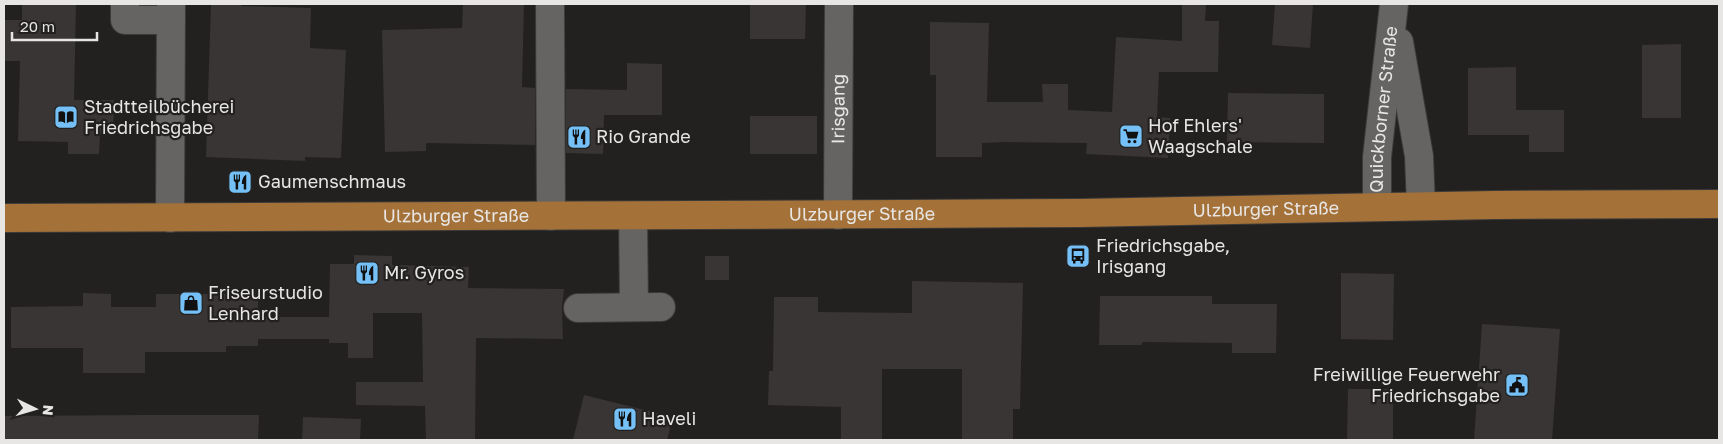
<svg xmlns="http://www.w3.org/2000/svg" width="1723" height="444" font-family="'Golos Text',sans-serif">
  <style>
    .building { fill: #383534 }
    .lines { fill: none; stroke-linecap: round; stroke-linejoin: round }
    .minor-casing { stroke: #3d3b39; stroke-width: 30 }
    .major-casing { stroke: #3d3b39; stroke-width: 30 }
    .minor { stroke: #666462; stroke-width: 28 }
    .major { stroke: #a47238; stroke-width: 28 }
    .labels { text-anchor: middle; stroke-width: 4.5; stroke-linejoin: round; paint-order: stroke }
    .poi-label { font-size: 18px; fill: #e8e6e5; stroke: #23211f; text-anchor: start }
    .street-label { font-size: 18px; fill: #e8e6e5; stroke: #23211f }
  </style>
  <rect width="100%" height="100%" fill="#23211f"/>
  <path class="building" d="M22 4H76L74 100H114L113 134H100L99 154H68V142L18 141 20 61H4V20H22Z
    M211 4H241V6L311 8 310 48 346 50 341 158 305 157V161L206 157Z
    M463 4H524L522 87 535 88V145L426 143V151L385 152 382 30 462 28Z
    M750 4H806L805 39H750Z
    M1275 4H1313L1310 48 1272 45Z
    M1182 5H1206L1205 21H1219L1218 72H1159L1157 117 1170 118 1168 158 1086 154 1087 143 1005 142 982 143V157H936V75H930V22L989 23 987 102H1043L1042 84H1068V110L1112 112 1116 37 1182 41Z
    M1681 44V118H1642V45Z
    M627 63 662 64V115H604L603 154 566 153V89L627 90Z
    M1516 67V110H1564V152H1529V135H1468V68Z
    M1228 93 1324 94V143L1227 142Z
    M750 116H817V154H750Z
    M354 255 392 256V265L469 267 468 288 564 289 562 308 563 339 476 338 475 440H426L425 406 356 405V382H423L422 313H373V358H348V343H329V339H258V346H226V352H145V373H83V348H11V307L83 306V293L111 294V307H156V294H258V317H329L330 264H354Z
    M705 256H729V280H705Z
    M1341 273 1394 274 1393 340 1341 339Z
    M912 281 1023 283 1020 409H1013V440H962V369H882V440H841V407L768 405 769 371H773L774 297H818V312L912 313Z
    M1100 296H1212V304H1277L1276 353H1232V343L1142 342V345H1099Z
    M1482 324 1560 329 1552 440H1474Z
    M1348 389H1393V439H1347Z
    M584 395 673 417 667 440H573Z
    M145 415H259L258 440H4V416Z
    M303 417 361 419 360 440H302Z"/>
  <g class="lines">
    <g class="minor-casing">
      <g id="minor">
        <path d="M125 4V20H171"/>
        <path d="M550 4 551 216"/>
        <path d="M1399 42 1419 156 1421 206"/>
        <path id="s1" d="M1377 207V157L1394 4"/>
        <path id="s2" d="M838 215 839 4"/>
        <path d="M633 216 634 307"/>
        <path d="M170 218 171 4"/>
        <path d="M578 308 661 307"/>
      </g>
    </g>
    <g class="major-casing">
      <g id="major">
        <path id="s3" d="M4 218 906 214 1080 213 1495 205 1719 204"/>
      </g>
    </g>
    <use href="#minor" class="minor"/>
    <use href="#major" class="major"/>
  </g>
  <defs>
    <g id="library-square" transform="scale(1.25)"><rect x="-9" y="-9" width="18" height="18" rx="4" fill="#75c0f6" stroke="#23211f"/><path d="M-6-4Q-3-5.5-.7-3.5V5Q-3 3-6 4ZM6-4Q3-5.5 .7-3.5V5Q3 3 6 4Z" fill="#111"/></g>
    <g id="supermarket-square" transform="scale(1.25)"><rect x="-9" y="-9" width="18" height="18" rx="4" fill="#75c0f6" stroke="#23211f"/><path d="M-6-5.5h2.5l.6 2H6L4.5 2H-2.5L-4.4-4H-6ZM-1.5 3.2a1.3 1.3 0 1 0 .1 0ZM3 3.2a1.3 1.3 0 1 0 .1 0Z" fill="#111"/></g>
    <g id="restaurant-square" transform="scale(1.25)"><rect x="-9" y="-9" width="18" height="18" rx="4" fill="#75c0f6" stroke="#23211f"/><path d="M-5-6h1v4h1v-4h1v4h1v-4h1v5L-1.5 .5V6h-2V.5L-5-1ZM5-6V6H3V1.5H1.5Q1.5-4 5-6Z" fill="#111"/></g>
    <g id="bus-square" transform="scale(1.25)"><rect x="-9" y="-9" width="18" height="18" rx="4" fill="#75c0f6" stroke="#23211f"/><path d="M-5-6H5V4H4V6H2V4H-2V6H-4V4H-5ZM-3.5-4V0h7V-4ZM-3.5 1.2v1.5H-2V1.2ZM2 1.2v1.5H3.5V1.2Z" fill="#111"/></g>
    <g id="shop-square" transform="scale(1.25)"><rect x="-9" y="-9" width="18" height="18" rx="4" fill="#75c0f6" stroke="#23211f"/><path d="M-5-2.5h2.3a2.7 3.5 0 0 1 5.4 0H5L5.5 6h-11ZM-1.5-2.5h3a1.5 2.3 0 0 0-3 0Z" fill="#111"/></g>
    <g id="civic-square" transform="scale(1.25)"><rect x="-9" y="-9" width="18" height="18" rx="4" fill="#75c0f6" stroke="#23211f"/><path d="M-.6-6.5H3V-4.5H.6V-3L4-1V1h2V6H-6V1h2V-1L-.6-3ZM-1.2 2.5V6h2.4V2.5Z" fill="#111"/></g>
  </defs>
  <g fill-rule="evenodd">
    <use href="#library-square" x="66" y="117"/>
    <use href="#supermarket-square" x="1131" y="136"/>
    <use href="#restaurant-square" x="579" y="137"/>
    <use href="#restaurant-square" x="240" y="182"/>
    <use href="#bus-square" x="1078" y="256"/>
    <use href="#restaurant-square" x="367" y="273"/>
    <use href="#shop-square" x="191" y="303"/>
    <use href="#civic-square" x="1517" y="385"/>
    <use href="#restaurant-square" x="625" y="419"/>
  </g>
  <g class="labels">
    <g class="poi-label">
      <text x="84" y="113">Stadtteilbücherei<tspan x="84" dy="21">Friedrichsgabe</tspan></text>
      <text x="1148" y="132">Hof Ehlers'<tspan x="1148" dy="21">Waagschale</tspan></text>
      <text x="596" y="143">Rio Grande</text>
      <text x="258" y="188">Gaumenschmaus</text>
      <text x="1096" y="252">Friedrichsgabe,<tspan x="1096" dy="21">Irisgang</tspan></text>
      <text x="384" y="279">Mr. Gyros</text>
      <text x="208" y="299">Friseurstudio<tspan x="208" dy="21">Lenhard</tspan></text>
      <text x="1500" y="381" text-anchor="end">Freiwillige Feuerwehr<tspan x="1500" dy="21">Friedrichsgabe</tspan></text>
      <text x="642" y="425">Haveli</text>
    </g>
    <g class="street-label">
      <text dy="6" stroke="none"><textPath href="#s2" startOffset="106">Irisgang</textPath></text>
      <text dy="6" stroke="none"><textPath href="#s1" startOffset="98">Quickborner Straße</textPath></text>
      <text dy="6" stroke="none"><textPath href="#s3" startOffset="1262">Ulzburger Straße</textPath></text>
      <text dy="6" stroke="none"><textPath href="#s3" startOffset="858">Ulzburger Straße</textPath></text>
      <text dy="6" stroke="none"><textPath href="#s3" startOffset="452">Ulzburger Straße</textPath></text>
    </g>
  </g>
  <rect width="1723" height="444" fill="none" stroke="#e8e6e5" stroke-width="10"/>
  <g transform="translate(35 409) rotate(95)" stroke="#23211f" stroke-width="4" paint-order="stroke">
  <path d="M0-4L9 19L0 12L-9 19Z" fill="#e8e6e5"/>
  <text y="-8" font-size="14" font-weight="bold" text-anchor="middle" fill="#e8e6e5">N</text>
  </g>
  <path d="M12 32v8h85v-8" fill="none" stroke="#e8e6e5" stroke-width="2.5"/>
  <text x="20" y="32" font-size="15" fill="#e8e6e5" stroke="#23211f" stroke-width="4" paint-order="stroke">20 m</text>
</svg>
